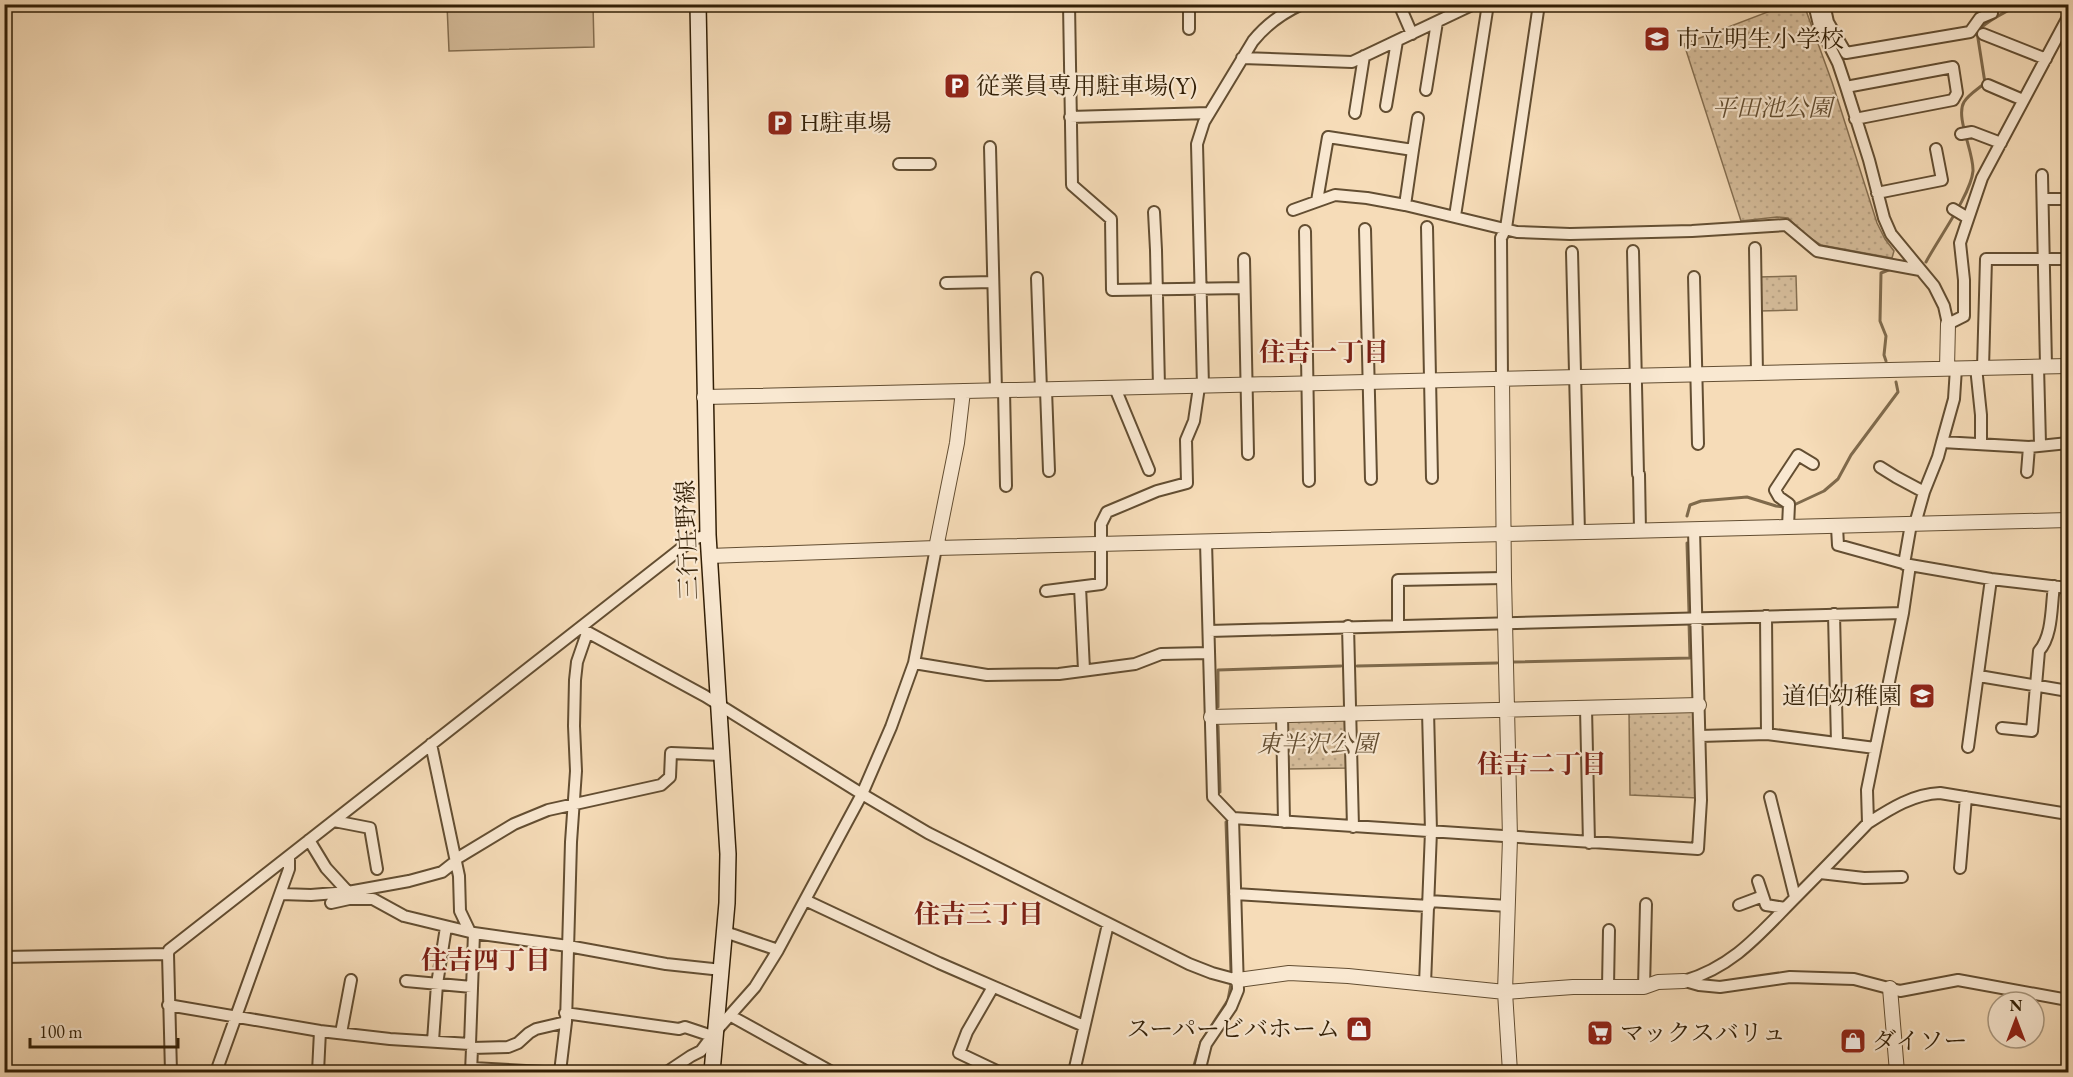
<svg xmlns="http://www.w3.org/2000/svg" width="2073" height="1077" font-family="'EB Garamond','Noto Serif JP',serif">
  <style>
    .park { fill: url(#park-dots); stroke: #846e50; stroke-width: 1.5 }
    .garden { fill: #d5bc9a; stroke: #846e50; stroke-width: 1.5 }
    .lines { fill: none; stroke-linecap: round; stroke-linejoin: round }
    .stream { stroke: #7f6a4c; stroke-width: 3 }
    .minor-casing { stroke: #634e32; stroke-width: 14 }
    .tertiary-casing { stroke: #634e32; stroke-width: 16 }
    .secondary-casing { stroke: #321f06; stroke-width: 18 }
    .minor { stroke: #f9e8d1; stroke-width: 10 }
    .tertiary { stroke: #f9e8d1; stroke-width: 14 }
    .secondary { stroke: #f9e8d1; stroke-width: 15 }
    .labels { text-anchor: middle; stroke-width: 4.5; stroke-linejoin: round; paint-order: stroke }
    .poi-label { font-size: 24px; fill: #321f06; stroke: #f9e8d1; text-anchor: start }
    .park-label { font-size: 24px; font-style: italic; fill: #634e32; stroke: #f9e8d1 }
    .street-label { font-size: 24px; fill: #321f06; stroke: #f9e8d1 }
    .neighbourhood-label { font-size: 26px; font-weight: bold; fill: #7a1f14; stroke: #f9e8d1 }
  </style>
  <defs>
    <pattern id="park-dots" width="8" height="8" patternUnits="userSpaceOnUse" patternTransform="scale(1.5)"><rect width="8" height="8" fill="#d5bc9a"/><path d="M2 2h.1M6 6h.1" fill="none" stroke="#b7a183" stroke-width="1.8" stroke-linecap="round"/></pattern>
  </defs>
  <rect width="100%" height="100%" fill="#f6dcb8"/>
  <filter id="stains"><feTurbulence type="fractalNoise" baseFrequency=".00333" numOctaves="4"/><feColorMatrix values="0 0 0 0 .2 0 0 0 0 .09 0 0 0 0 .02 0 0 0 .5 -.17"/></filter>
  <radialGradient id="worn" r=".72"><stop offset=".6" stop-color="#630" stop-opacity="0"/><stop offset="1" stop-color="#630" stop-opacity=".3"/></radialGradient>
  <path class="park" d="M1786 5H1804L1832 82 1877 223 1885 239 1894 251 1892 258 1821 245 1807 236 1788 218 1777 217 1741 221 1684 44Z
    M1796 276 1797 310 1759 311 1758 277Z
    M1693 711 1695 713 1698 798 1630 795 1629 712Z
    M1343 719 1347 723 1348 768 1287 769 1286 723 1291 720Z"/>
  <path class="garden" d="M447 5H593L594 47 449 51Z"/>
  <g class="lines">
    <path class="stream" d="M1926 262C1938 239 1971 194 1973 171 1974 152 1955 117 1964 102 1968 95 1978 89 1985 83L1977 32C1986 20 2006 13 2019 4
      M1886 361 1884 355 1886 336 1880 321 1881 273 1891 269
      M1796 504 1824 491 1838 479 1851 455 1898 392 1896 382
      M1687 516 1690 505 1701 501 1747 497 1776 506 1784 507
      M1687 543 1689 612
      M1513 662 1690 658 1689 622
      M1357 666 1497 663
      M1218 707V670L1341 666
      M1218 726 1220 792
      M1226 822 1231 973
      M1192 1072 1201 1042 1228 1000 1231 984"/>
    <g class="minor-casing">
      <path id="minor" d="M1069 4 1072 185 1111 219 1112 290 1244 288
        M1189 4V29
        M1399 4 1412 34
        M1814 4 1819 25 1838 63 1846 87 1869 160 1884 218 1891 234 1934 286 1944 306 1948 324 1964 316V280L1960 243 1963 234 1982 178 2068 17
        M1828 22 1846 53 1970 32 1980 18 1992 13
        M1822 24 1828 22 1824 4
        M1983 34 2046 59
        M1242 58 1352 62 1474 4
        M1988 85 2023 100
        M1846 87 1953 67 1957 93 1953 100 1855 119
        M1426 90 1437 22
        M1386 106 1397 41
        M1355 113 1364 56
        M1070 117 1209 113
        M1961 134 1972 132 2001 143
        M990 147 996 390
        M1413 150 1418 118
        M899 164H930
        M2042 175 2046 366
        M1877 193 1942 180 1936 149
        M2043 199H2068
        M1317 201 1328 137 1413 150 1405 205
        M1953 209 1968 218
        M1293 210 1335 195 1367 198 1405 205 1517 232 1570 234 1692 231 1786 225 1817 251 1920 270
        M1154 212 1156 250 1159 387
        M1455 216 1488 4
        M1427 227 1432 478
        M1365 229 1371 479
        M1305 231 1309 481
        M1755 248 1757 374
        M1633 251 1638 474
        M1572 252 1579 533
        M1244 259 1248 454
        M1694 277 1698 444
        M1037 278 1041 390
        M946 283 993 282
        M2038 366 2040 444
        M1976 367 1981 415V444
        M1956 368 1954 399 1942 442 2029 447 2068 443
        M1983 368 1986 259H2068
        M1502 378 1501 238 1506 228 1539 4
        M1203 386 1197 144 1204 122 1253 41C1266 25 1282 13 1302 4
        M1115 388 1149 470
        M1004 390 1006 486
        M1046 390 1049 471
        M1880 467 1896 477 1924 492
        M2027 472 2029 447
        M1639 474 1640 531
        M1915 524 1924 492 1938 457 1942 442
        M1788 527 1789 504 1779 497 1775 490 1798 455 1813 464
        M1837 527 1838 545 1910 565 1991 579 2068 588
        M1904 564 1911 524
        M1080 587 1084 670
        M1046 591 1101 584V524L1107 512 1157 491 1187 483 1186 440 1194 421 1199 387
        M1834 614 1837 743
        M1766 616 1767 734
        M1398 625V580L1504 578
        M1348 626 1353 827
        M580 628 705 696 862 794 928 833 1189 964 1212 973 1238 980
        M1209 631 1903 613
        M914 663 987 675 1059 674 1135 664 1161 654 1209 653
        M1979 676 2068 691
        M1586 708 1589 843
        M1282 715 1284 822
        M2002 728 2032 731 2039 651C2053 635 2051 606 2054 586
        M1700 736 1767 734 1875 748
        M431 744 459 876 460 911 470 932
        M1968 747 1991 579
        M1770 797 1795 897
        M1233 818 1698 849 1701 800 1694 530
        M334 821 370 828 377 869
        M1868 823 1867 790 1903 613 1910 565
        M309 840 326 868 348 892 349 896
        M456 859 514 824 548 810 661 785 670 777 671 753 722 755
        M1960 868 1966 797
        M1820 873 1864 878 1902 877
        M1758 881 1766 905 1785 908
        M281 894 311 895 348 892 409 881 442 872 456 861
        M1235 894 1429 906
        M805 900 939 963 1084 1026
        M1429 901 1508 906
        M331 903 349 899H373L404 916 474 933 568 946 666 964 722 970
        M1739 905 1763 896
        M725 932 778 950
        M168 954 171 1072
        M4 957 168 954 169 950 669 558 693 539 708 535
        M406 981 472 987
        M1684 981C1735 966 1761 932 1797 896 1821 872 1844 848 1868 823 1890 809 1913 794 1940 793L2068 814
        M1685 981 1699 985 1720 987 1790 977 1854 979 1900 991 1958 980 2068 1000
        M1425 984 1431 831 1428 711
        M993 987 967 1032 959 1053 999 1072
        M1608 987 1609 930
        M1644 987 1646 904
        M168 1005 320 1031 390 1039 470 1044
        M565 1013 679 1029 685 1027 712 1036
        M731 1016 832 1072
        M341 1033 351 980
        M433 1041 437 984 446 927
        M472 1048 508 1047 518 1043 529 1033 536 1029 566 1022
        M472 1068 544 1072
        M216 1072 289 869V856
        M318 1072 320 1031
        M471 1072 472 1048 470 1044 474 933
        M560 1072 566 1022 571 842 576 771 574 726 575 680 577 662 587 633
        M667 1072 691 1056 701 1051 716 1031 755 987 778 950 862 794 891 727 914 663 936 548
        M1074 1072 1108 924
        M1199 1072 1206 1044 1231 1007 1238 990 1233 818 1213 797 1206 542"/>
    </g>
    <g class="tertiary-casing">
      <path id="tertiary" d="M1947 368 1948 324
        M1502 378 1504 578 1510 838 1505 992 1510 1072
        M704 397 2068 366
        M936 548 957 443 963 391
        M709 556 936 548 2068 520
        M1211 717 1699 705
        M1238 980 1289 973 1348 976 1505 992 1573 987H1644L1658 982 1684 981
        M1890 988 1897 1072"/>
    </g>
    <g class="secondary-casing">
      <path id="secondary" d="M698 4 708 535 728 854 727 903 712 1072"/>
    </g>
    <use href="#minor" class="minor"/>
    <use href="#tertiary" class="tertiary"/>
    <use href="#secondary" class="secondary"/>
  </g>
  <defs>
    <g id="school-square" transform="scale(1.35)"><rect x="-9" y="-9" width="18" height="18" rx="4" fill="#8f2418" stroke="#f9e8d1"/><path d="M0-5L7-2L0 1L-7-2ZM-4 1L0 2.5L4 1V4Q0 6-4 4Z" fill="#fff"/></g>
    <g id="parking-square" transform="scale(1.35)"><rect x="-9" y="-9" width="18" height="18" rx="4" fill="#8f2418" stroke="#f9e8d1"/><path d="M-3.5-5.5H1a3.5 3.5 0 0 1 0 7H-1V5.5H-3.5ZM-1-3.4V-.6H.8a1.4 1.4 0 0 0 0-2.8Z" fill="#fff"/></g>
    <g id="shop-square" transform="scale(1.35)"><rect x="-9" y="-9" width="18" height="18" rx="4" fill="#8f2418" stroke="#f9e8d1"/><path d="M-5-2.5h2.3a2.7 3.5 0 0 1 5.4 0H5L5.5 6h-11ZM-1.5-2.5h3a1.5 2.3 0 0 0-3 0Z" fill="#fff"/></g>
    <g id="supermarket-square" transform="scale(1.35)"><rect x="-9" y="-9" width="18" height="18" rx="4" fill="#8f2418" stroke="#f9e8d1"/><path d="M-6-5.5h2.5l.6 2H6L4.5 2H-2.5L-4.4-4H-6ZM-1.5 3.2a1.3 1.3 0 1 0 .1 0ZM3 3.2a1.3 1.3 0 1 0 .1 0Z" fill="#fff"/></g>
  </defs>
  <g fill-rule="evenodd">
    <use href="#school-square" x="1657" y="39"/>
    <use href="#parking-square" x="957" y="86"/>
    <use href="#parking-square" x="780" y="123"/>
    <use href="#school-square" x="1922" y="696"/>
    <use href="#shop-square" x="1359" y="1029"/>
    <use href="#supermarket-square" x="1600" y="1033"/>
    <use href="#shop-square" x="1853" y="1041"/>
  </g>
  <g class="labels">
    <g class="poi-label">
      <text x="1676" y="47">市立明生小学校</text>
      <text x="976" y="94">従業員専用駐車場(Y)</text>
      <text x="800" y="131">H駐車場</text>
      <text x="1902" y="704" text-anchor="end">道伯幼稚園</text>
      <text x="1340" y="1037" text-anchor="end">スーパービバホーム</text>
      <text x="1620" y="1041">マックスバリュ</text>
      <text x="1872" y="1049">ダイソー</text>
    </g>
    <g class="park-label">
      <text x="1772" y="116">平田池公園</text>
      <text x="1317" y="752">東半沢公園</text>
    </g>
    <g class="street-label">
      <text transform="translate(687 540) rotate(-92)" y="8">三行庄野線</text>
    </g>
    <g class="neighbourhood-label">
      <text x="1324" y="361">住吉一丁目</text>
      <text x="1542" y="773">住吉二丁目</text>
      <text x="979" y="923">住吉三丁目</text>
      <text x="486" y="969">住吉四丁目</text>
    </g>
  </g>
  <rect width="2073" height="1077" fill="none" stroke="#f6dcb8" stroke-width="24"/>
  <rect x="6" y="6" width="2061" height="1065" fill="none" stroke="#321f06" stroke-width="3"/>
  <rect x="12" y="12" width="2049" height="1053" fill="none" stroke="#321f06" stroke-width="1.5"/>
  <g transform="translate(2016 1020)"><circle r="28" fill="#f9e8d1" stroke="#a99880" stroke-width="1.5"/>
  <path d="M0-4.5L10 22L0 15L-10 22Z" fill="#8f2418"/>
  <text y="-9" font-size="16" font-weight="bold" text-anchor="middle" fill="#321f06">N</text>
  </g>
  <path d="M30 1038v9h148v-9" fill="none" stroke="#321f06" stroke-width="3"/>
  <text x="39" y="1038" font-size="18" fill="#321f06" stroke="#f9e8d1" stroke-width="4.5" paint-order="stroke">100 m</text>
  <rect width="100%" height="100%" filter="url(#stains)"/>
  <rect width="100%" height="100%" fill="url(#worn)"/>
</svg>
